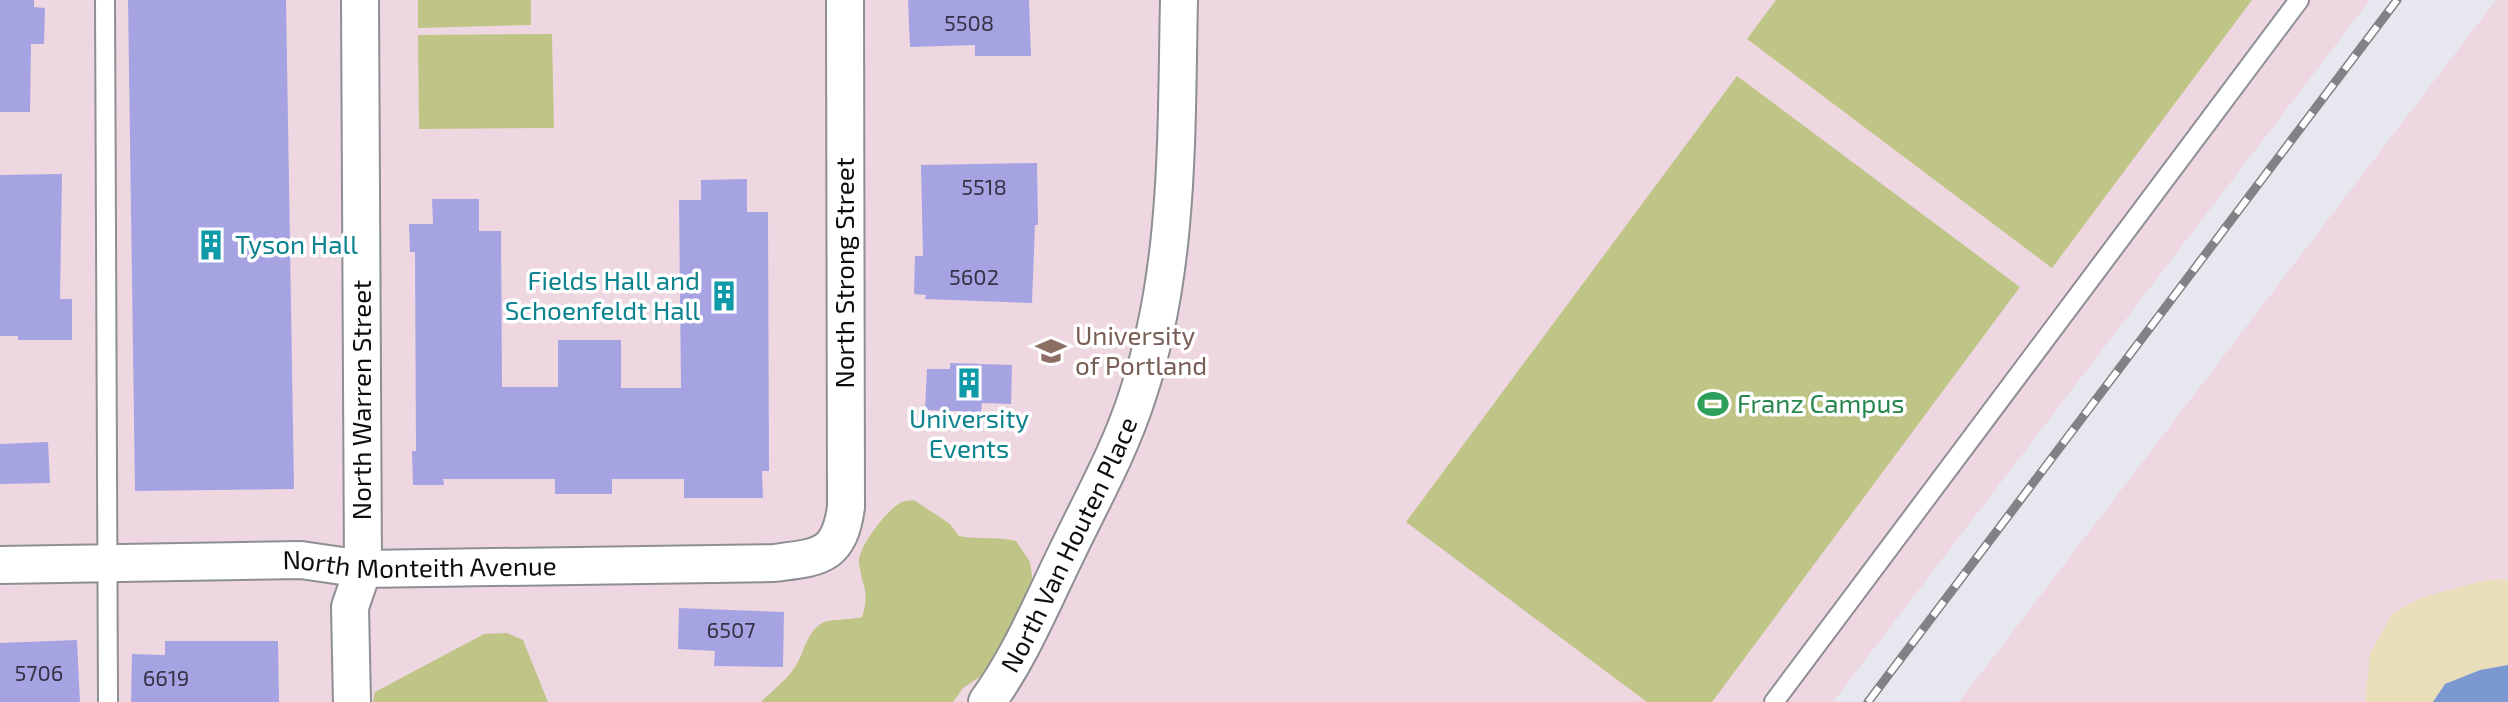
<svg xmlns="http://www.w3.org/2000/svg" width="2508" height="702" font-family="'Exo 2',sans-serif">
  <style>
    .education { fill: #efd7e1 }
    .green { fill: #bec586 }
    .sand { fill: #e8dfba }
    .water { fill: #7c98d0 }
    .building { fill: #a6a3e2 }
    .lines { fill: none; stroke-linecap: round; stroke-linejoin: round }
    .service-casing { stroke: #8e8e95; stroke-width: 22 }
    .minor-casing { stroke: #8e8e95; stroke-width: 40 }
    .service { stroke: #fff; stroke-width: 18 }
    .minor { stroke: #fff; stroke-width: 36 }
    .rail-casing { stroke: #818186; stroke-width: 9 }
    .rail { stroke: #fff; stroke-width: 6; stroke-dasharray: 18; stroke-linecap: butt }
    .labels { text-anchor: middle; stroke-width: 7; stroke-linejoin: round; paint-order: stroke }
    .number-label { font-size: 22px; fill: #343345 }
    .culture-label { font-size: 26px; fill: #0d838f; stroke: #fff; text-anchor: start }
    .street-label { font-size: 26px; fill: #0e0e11; stroke: #fff }
    .education-label { font-size: 26px; fill: #785e54; stroke: #fff; text-anchor: start }
    .leisure-label { font-size: 26px; fill: #27864d; stroke: #fff; text-anchor: start }
  </style>
  <rect width="100%" height="100%" fill="#e7e7ef"/>
  <path class="education" d="M0 0H2370L1833 702H0Z
    M2496 0H2508V665L2411 702H1959Z"/>
  <path class="green" d="M418 0H531V25L418 28Z
    M1776 0H2252L2052 268 1747 39Z
    M552 34 554 128 419 129 418 35Z
    M1737 76 2020 287 1712 702H1647L1406 522Z
    M914 500 950 524 959 536C979 540 996 536 1016 541L1030 562 1033 584 1013 639 981 676 963 688 953 702H761C771 692 784 682 793 670 805 654 805 632 824 622 831 619 851 620 862 617 871 591 861 586 859 562 858 547 888 508 902 502 906 500 910 501 914 500Z
    M507 633 523 640 548 702H373L375 692 484 634Z"/>
  <path class="sand" d="M2508 579V665L2480 670 2445 684 2433 702H2365L2370 654 2392 614 2420 598 2486 580Z"/>
  <path class="water" d="M2508 665V702H2433L2445 684 2480 670Z"/>
  <path class="building" d="M0 0H34V7L45 8 44 44H31L30 112H0Z
    M128 0H286L294 489 135 491Z
    M908 0H1029L1031 56H975V45L910 47Z
    M1037 163 1038 225H1035L1032 303 925 299 926 295 914 294 915 256H923L921 165Z
    M62 174 60 299H72V340H18V336H0V175Z
    M747 179V212H768L769 471H762L763 498H684V479H612V494H555V479H443L444 485H413L412 451H416L415 252H410L409 224H433L432 199H479V231H501L502 387H558V340H621V388H681L679 200H701V180Z
    M950 363 1012 365 1011 404 982 403 981 412 925 410 927 369H950Z
    M48 442 50 483 0 484V444Z
    M679 608 784 612 783 667 714 666 715 651 678 649Z
    M77 640 80 702H0V643Z
    M165 641H278L279 702H131L132 654 165 655Z"/>
  <g class="lines">
    <g class="service-casing">
      <path id="service" d="M105 0 108 702
        M1774 702 2299 0"/>
    </g>
    <g class="minor-casing">
      <g id="minor">
        <path id="s1" d="M0 565 301 560 363 569 774 563C819 557 839 558 846 507L845 0"/>
        <path d="M352 702 350 607 363 569 360 0"/>
        <path id="s2" d="M987 702C1020 657 1042 603 1067 552 1091 502 1120 450 1137 397 1180 269 1176 133 1179 0"/>
      </g>
    </g>
    <use href="#service" class="service"/>
    <use href="#minor" class="minor"/>
    <g class="rail-casing">
      <path id="rail" d="M1868 702 2397 0"/>
    </g>
    <use href="#rail" class="rail"/>
  </g>
  <defs>
    <g id="building-bare" transform="scale(2.4)"><path d="M-4-6H4V6H1V3H-1V6H-4ZM-2.5-4.3h1.7v1.8h-1.7ZM.8-4.3h1.7v1.8H.8ZM-2.5-1h1.7V.8h-1.7ZM.8-1h1.7V.8H.8Z" fill="#0f9aa8" stroke="#fff" stroke-width="2.5" paint-order="stroke"/></g>
    <g id="university-bare" transform="scale(2.4)"><path d="M0-5L7-2L0 1L-7-2ZM-4 1L0 2.5L4 1V4Q0 6-4 4Z" fill="#8d6e63" stroke="#fff" stroke-width="2.5" paint-order="stroke"/></g>
    <g id="stadium-bare" transform="scale(2.4)"><path d="M0-5a6.5 5 0 1 0 0 10a6.5 5 0 1 0 0-10ZM-3.5-1.8h7v3.6h-7Z" fill="#2e9e5b" stroke="#fff" stroke-width="2.5" paint-order="stroke"/></g>
  </defs>
  <g fill-rule="evenodd">
    <use href="#building-bare" x="211" y="245"/>
    <use href="#building-bare" x="724" y="296"/>
    <use href="#university-bare" x="1051" y="351"/>
    <use href="#building-bare" x="969" y="383"/>
    <use href="#stadium-bare" x="1713" y="404"/>
  </g>
  <g class="labels">
    <g class="number-label">
      <text x="969" y="31">5508</text>
      <text x="984" y="195">5518</text>
      <text x="974" y="285">5602</text>
      <text x="731" y="638">6507</text>
      <text x="39" y="681">5706</text>
      <text x="166" y="686">6619</text>
    </g>
    <g class="culture-label">
      <text x="235" y="254">Tyson Hall</text>
      <text x="700" y="290" text-anchor="end">Fields Hall and<tspan x="700" dy="30">Schoenfeldt Hall</tspan></text>
      <text x="969" y="428" text-anchor="middle">University<tspan x="969" dy="30">Events</tspan></text>
    </g>
    <g class="street-label">
      <text transform="translate(845 273) rotate(-90)" y="9">North Strong Street</text>
      <text transform="translate(362 400) rotate(-90)" y="9">North Warren Street</text>
      <text dy="9" stroke="none"><textPath href="#s2" startOffset="178">North Van Houten Place</textPath></text>
      <text dy="9" stroke="none"><textPath href="#s1" startOffset="420">North Monteith Avenue</textPath></text>
    </g>
    <g class="education-label">
      <text x="1075" y="345">University<tspan x="1075" dy="30">of Portland</tspan></text>
    </g>
    <g class="leisure-label">
      <text x="1737" y="413">Franz Campus</text>
    </g>
  </g>
</svg>
